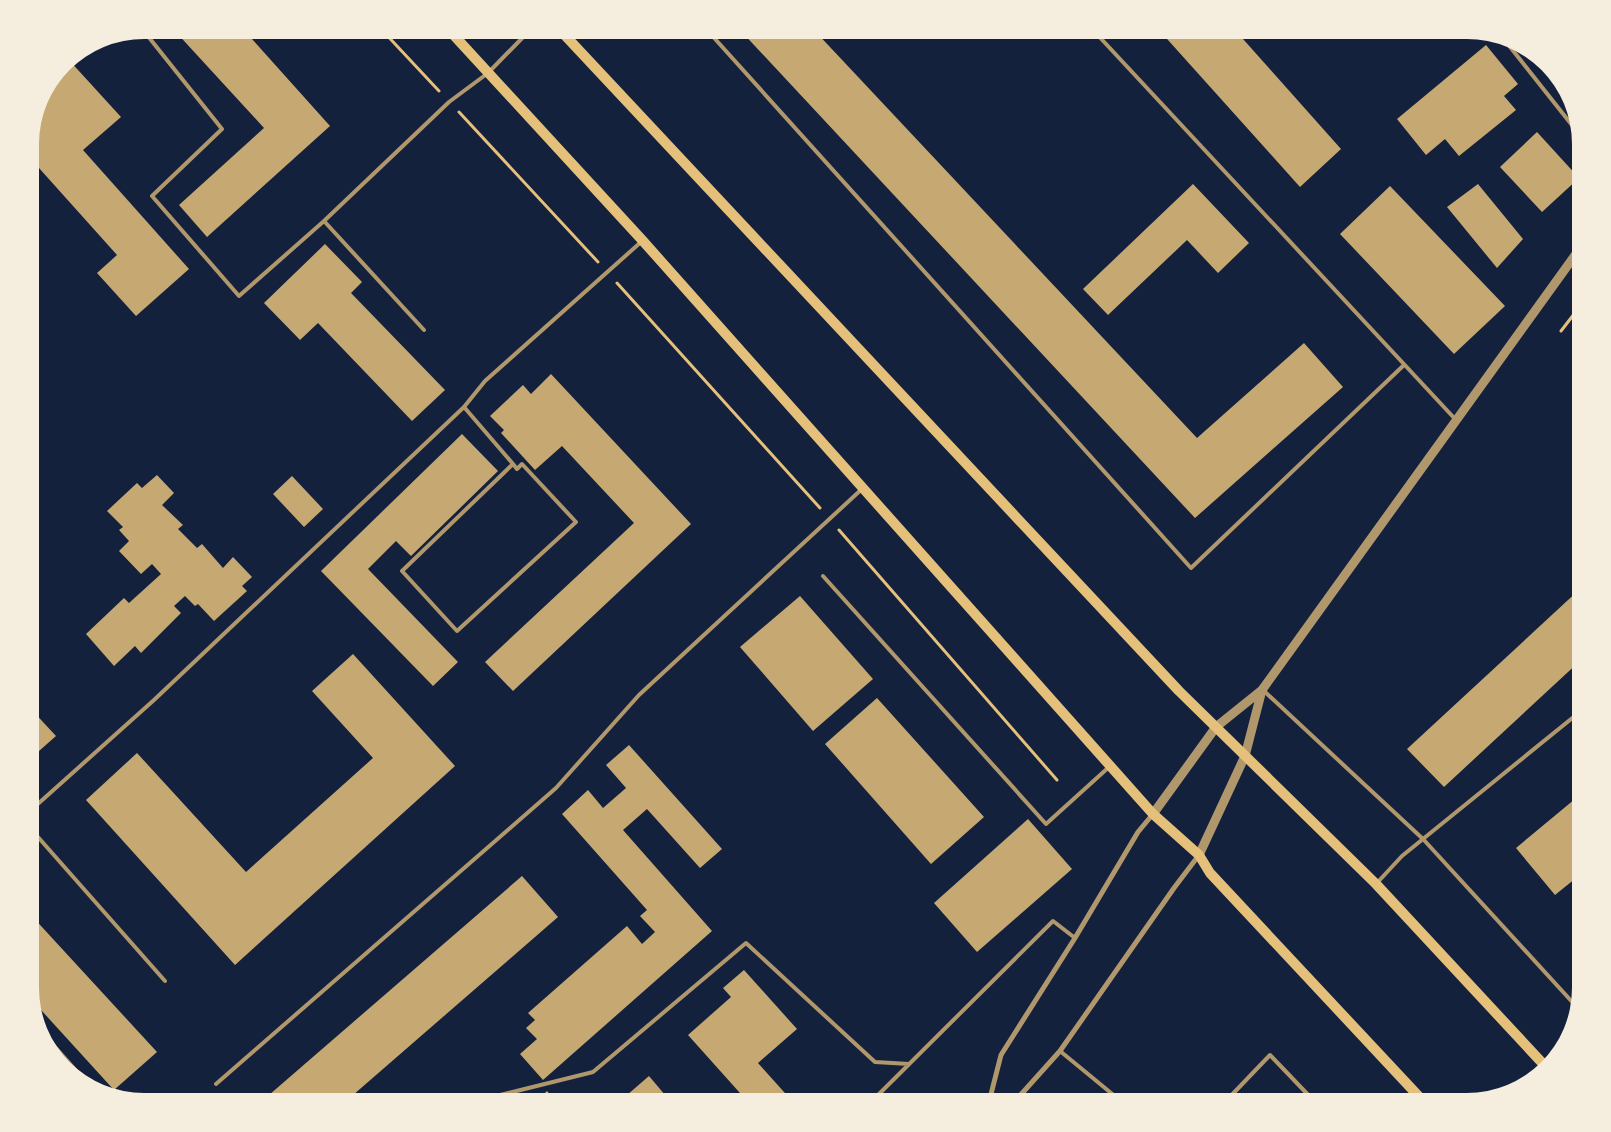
<svg xmlns="http://www.w3.org/2000/svg" width="1611" height="1132" font-family="Rubik,sans-serif">
  <style>
    .building { fill: #c6a872 }
    .lines { fill: none; stroke-linecap: round; stroke-linejoin: round }
    .path { stroke: #e5c07b; stroke-width: 3 }
    .service { stroke: #b1986c; stroke-width: 4 }
    .minor { stroke: #b1986c; stroke-width: 5 }
    .tertiary { stroke: #b1986c; stroke-width: 9 }
    .secondary { stroke: #e5c07b; stroke-width: 10 }
  </style>
  <rect width="100%" height="100%" fill="#14213d"/>
  <path class="building" d="M174 30H244L330 126 207 237 179 205 264 128Z
    M740 30H814L1197 438 1304 343 1343 387 1195 518Z
    M1159 30H1235L1341 149 1300 187Z
    M1486 45 1518 84 1504 96 1516 110 1459 156 1445 139 1426 155 1397 119Z
    M68 59 121 117 83 150 189 269 136 316 97 273 117 255 30 158V136L42 93Z
    M1537 132 1579 178 1542 212 1500 167Z
    M1193 184 1249 243 1218 273 1187 240 1108 315 1083 289Z
    M1478 184 1523 239 1497 268 1447 207Z
    M1390 186 1505 306 1454 354 1340 234Z
    M325 244 362 282 351 293 445 390 412 421 318 323 300 340 264 303Z
    M551 374 691 524 513 691 485 662 634 523 562 446 535 470 501 433 504 430 490 416 523 385 531 394Z
    M462 434 498 471 411 556 396 541 368 569 458 662 433 686 321 571Z
    M157 475 174 493 162 505 183 525 178 529 197 548 202 544 223 568 233 557 252 577 242 586 247 591 214 621 198 604 195 606 185 596 174 606 181 613 141 653 135 646 114 666 86 634 124 598 129 603 161 574 152 564 141 574 119 551 129 541 119 530 123 527 107 511 137 483 142 488Z
    M292 476 323 509 304 527 273 494Z
    M1581 588V660L1444 787 1407 749Z
    M800 596 873 679 813 731 740 647Z
    M353 654 455 766 235 965 86 800 137 753 246 872 373 758 312 691Z
    M877 698 984 817 931 864 825 744Z
    M30 708 56 736 30 759Z
    M629 745 722 849 700 868 647 809 623 830 712 931 543 1080 520 1054 537 1039 526 1028 535 1020 528 1013 627 926 642 944 655 932 640 916 647 910 562 814 588 790 603 808 626 788 606 765Z
    M1581 794V874L1555 895 1516 848Z
    M1028 819 1072 869 977 952 934 903Z
    M522 876 558 917 345 1102H275L269 1095Z
    M30 914 157 1052 114 1090 31 999Z
    M744 970 797 1029 758 1063 793 1102H748L688 1035 731 997 723 988Z
    M649 1076 671 1102H632L633 1101 627 1095Z
    M547 1091 557 1102H535Z"/>
  <g class="lines">
    <path class="path" d="M382 30 439 91
      M459 112 598 262
      M617 283 820 508
      M1561 331 1581 305
      M839 530 1057 780"/>
    <path class="service" d="M143 30 222 129 152 196 239 296 324 221
      M707 30 1191 568 1404 365
      M1093 30 1456 420
      M1507 43 1579 134
      M424 330 324 221 449 102 488 73 530 30
      M513 464 517 469 522 464 576 522 457 631 402 571 513 464 464 407 485 381 641 242
      M823 576 1046 824 1109 767
      M1264 691 1423 839 1575 1005
      M30 811 154 700 464 407
      M30 828 165 981
      M1376 884 1402 856 1423 839 1581 711
      M40 1030 86 1082
      M1060 1051 1122 1102
      M216 1084 556 788 639 695 863 488
      M472 1102 593 1072 746 943 875 1062 909 1064
      M871 1102 1053 921 1075 938
      M1225 1102 1270 1055 1315 1102"/>
    <path class="minor" d="M989 1102 1001 1055 1075 938 1138 832 1153 814
      M1011 1102 1016 1100 1060 1051 1174 888 1199 855"/>
    <path class="tertiary" d="M1153 814 1216 727 1262 690 1581 247
      M1199 855 1245 756 1262 690"/>
    <path class="secondary" d="M449 30 643 241 1153 814 1199 855 1210 873 1424 1102
      M560 30 1179 691 1376 884 1546 1067"/>
  </g>
  <path d="M0 0H1611V1132H0ZM144 39H1467A105 105 0 0 1 1572 144V988A105 105 0 0 1 1467 1093H144A105 105 0 0 1 39 988V144A105 105 0 0 1 144 39Z" fill="#f5edde" fill-rule="evenodd"/>
</svg>
